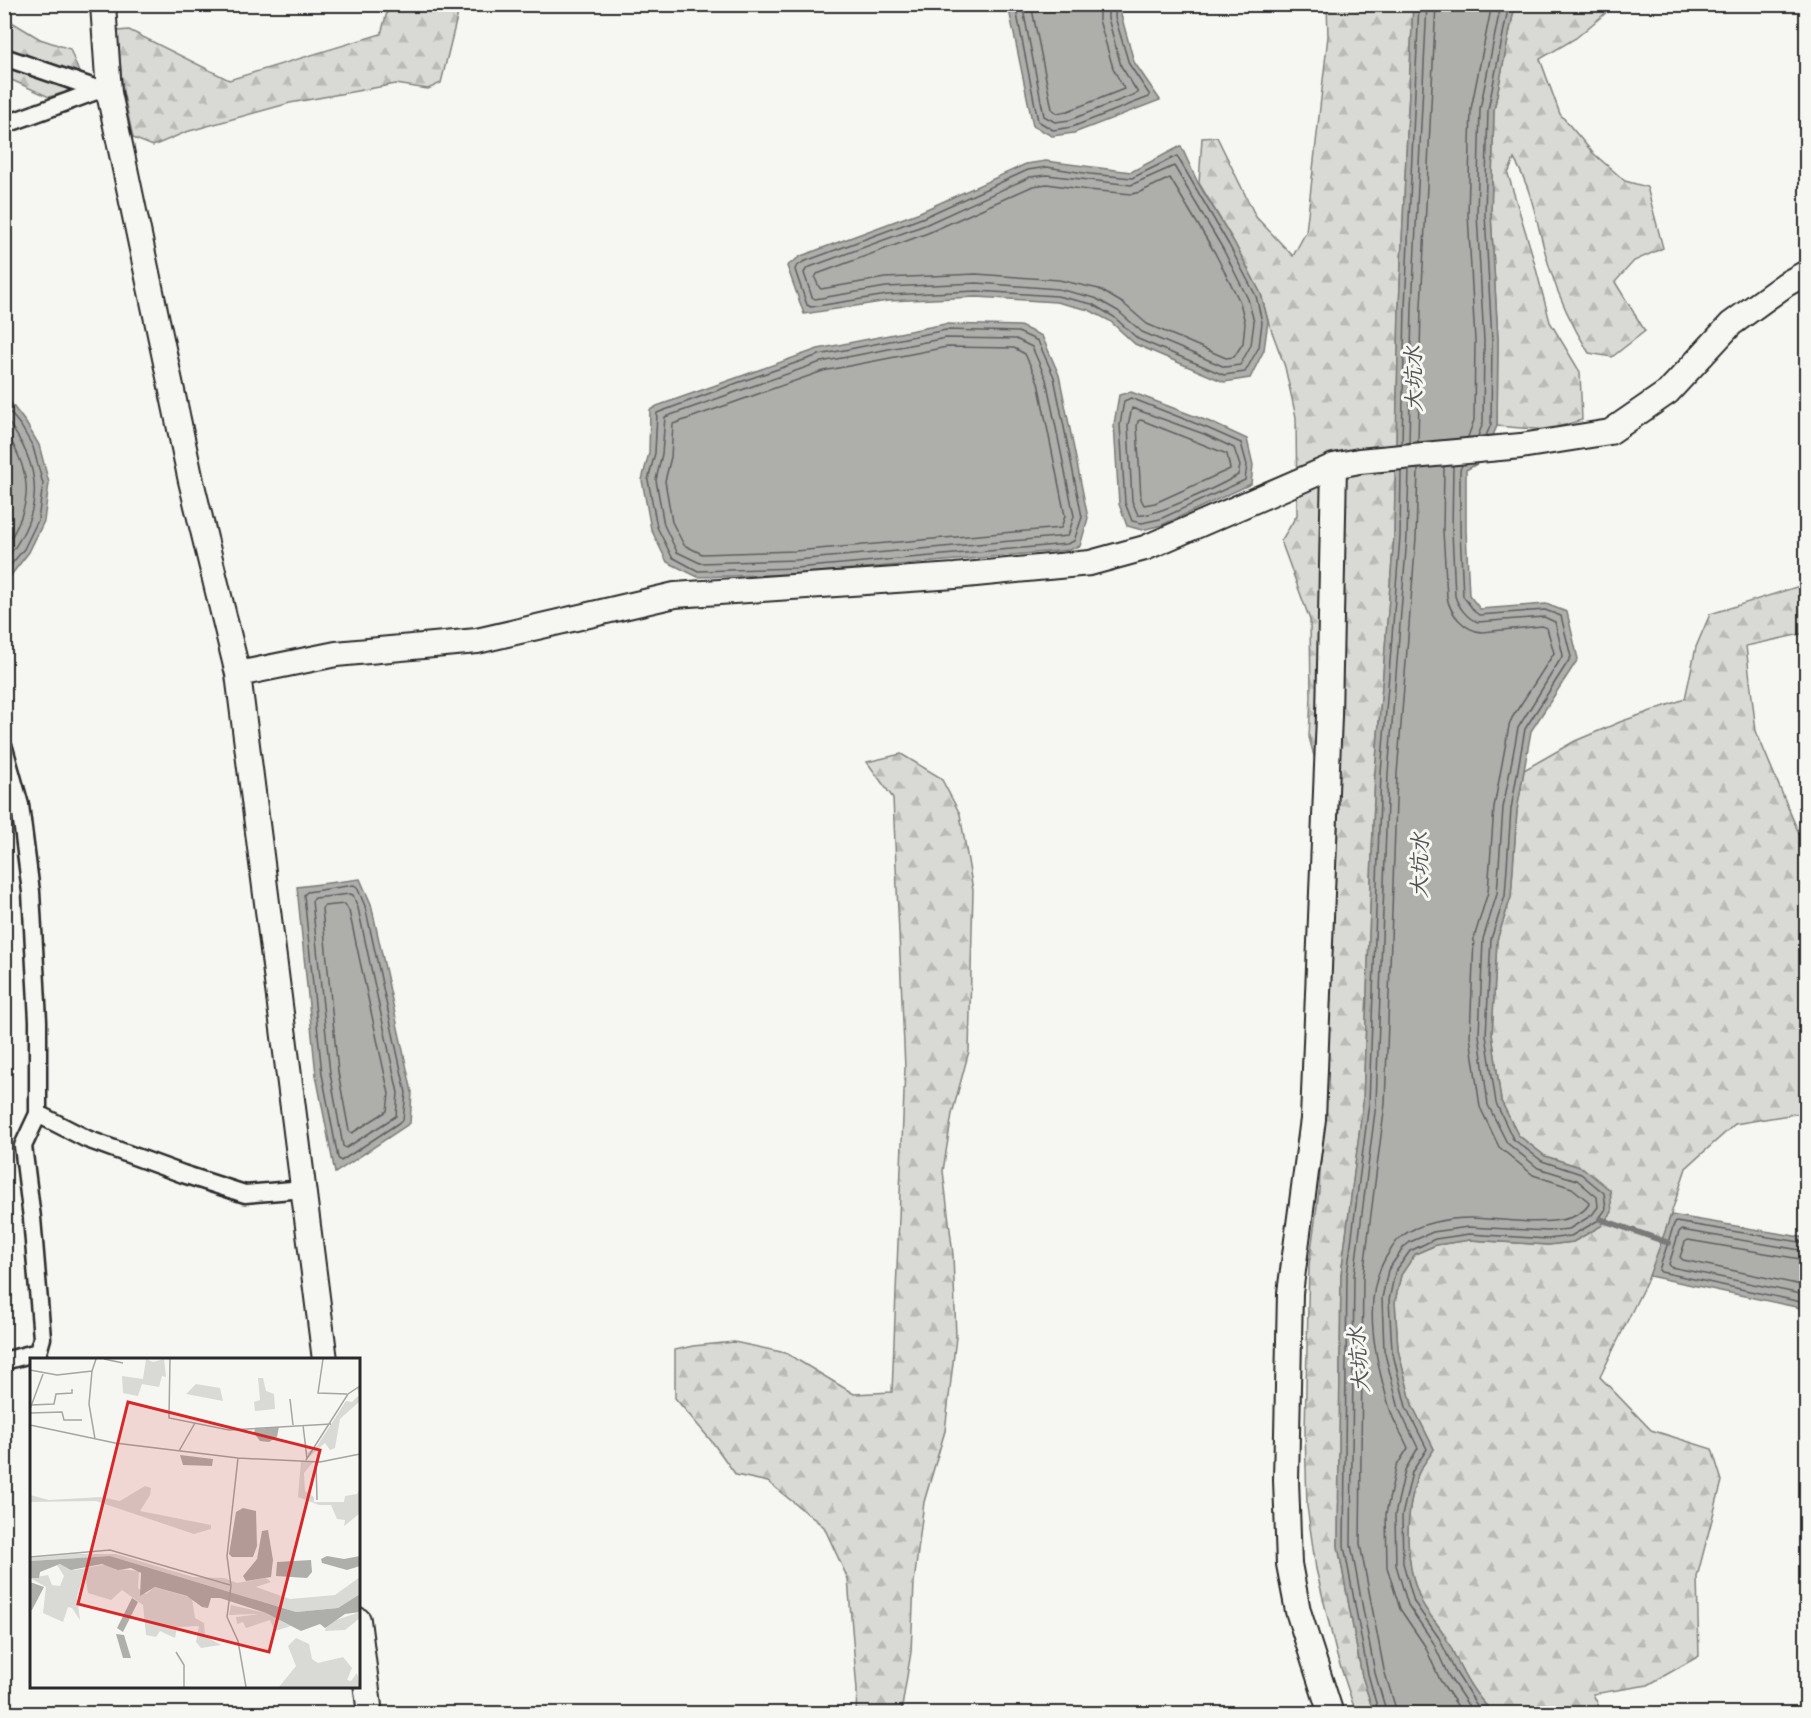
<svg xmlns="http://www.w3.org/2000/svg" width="1811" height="1718" font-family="Sriracha,'LXGW WenKai TC',sans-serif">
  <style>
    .forest { fill: url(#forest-firs); stroke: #828280; stroke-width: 1.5 }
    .water { fill: #aeaeab; stroke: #7a7a78; stroke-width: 1.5 }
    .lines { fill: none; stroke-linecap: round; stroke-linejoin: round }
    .shore { stroke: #5f5f5e; stroke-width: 1.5 }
    .stream { stroke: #7a7a78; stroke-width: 6 }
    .street-casing { stroke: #2b2b2b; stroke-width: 21 }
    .secondary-casing { stroke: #2b2b2b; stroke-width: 28 }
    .street { stroke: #f6f6f2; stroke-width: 16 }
    .secondary { stroke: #f6f6f2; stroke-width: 24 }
    .labels { text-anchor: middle; stroke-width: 6; stroke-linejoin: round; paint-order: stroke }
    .water-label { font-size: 22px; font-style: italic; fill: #525251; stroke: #f6f6f2 }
    .inset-road { fill: none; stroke: #a5a5a2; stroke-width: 1.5 }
    .view { fill: #d62828; fill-opacity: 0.15; stroke: #d62828; stroke-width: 3 }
    .inset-edge { fill: none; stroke: #2b2b2b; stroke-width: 3 }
  </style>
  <defs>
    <pattern id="forest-firs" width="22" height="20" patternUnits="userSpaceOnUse" patternTransform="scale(1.5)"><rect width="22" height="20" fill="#d9d9d5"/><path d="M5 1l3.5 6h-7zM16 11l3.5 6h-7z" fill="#babab7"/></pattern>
  </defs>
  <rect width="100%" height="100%" fill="#f6f6f2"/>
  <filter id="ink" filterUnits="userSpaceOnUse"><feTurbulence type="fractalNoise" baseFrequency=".0167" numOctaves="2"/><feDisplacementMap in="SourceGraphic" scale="12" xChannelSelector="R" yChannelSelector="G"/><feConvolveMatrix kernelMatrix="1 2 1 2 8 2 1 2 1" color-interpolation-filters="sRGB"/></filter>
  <g filter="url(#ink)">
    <path class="forest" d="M389 5H460L441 83 428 89 396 84 290 103 186 132 153 146 133 138 123 91 117 31 129 30 229 80 381 34Z
      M1327 5H1413L1399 307 1394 536 1375 773 1363 1103 1341 1275 1338 1546 1362 1676 1374 1713H1356L1337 1656 1316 1569 1307 1506 1305 1430 1309 1265 1319 1191 1326 1076 1339 802 1315 760 1309 737 1311 697 1310 620 1281 541 1297 515 1296 417 1285 367 1268 321 1261 294 1234 242 1199 183 1202 138 1217 137 1256 217 1293 256 1306 232 1328 36Z
      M1515 5H1615L1576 38 1540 59 1560 114 1593 153 1625 181 1647 187 1663 248 1634 261 1615 282 1645 331 1612 357 1589 353C1573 327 1559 298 1550 269 1538 232 1534 192 1514 159L1508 174 1531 250 1550 322 1580 372 1582 420 1547 430 1497 426 1498 340 1491 214 1494 110Z
      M5 18 40 39 70 49 80 75 66 92 49 97 5 77Z
      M1806 584V633L1746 646 1756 731 1800 836 1806 835V1112L1735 1124 1686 1168 1654 1266 1600 1377 1651 1430 1712 1449 1722 1481 1697 1577 1699 1656 1648 1685 1593 1694 1602 1713H1494C1469 1691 1460 1665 1445 1636 1438 1623 1425 1612 1419 1598 1404 1561 1405 1515 1417 1477 1420 1467 1429 1458 1434 1449L1412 1405 1398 1350 1395 1301 1401 1275 1415 1254 1436 1245 1470 1240 1548 1245 1573 1242 1601 1226 1583 1168 1545 1156 1518 1135 1501 1101 1492 1034 1497 940 1511 897 1517 810 1524 770 1575 741 1620 722 1685 699 1696 647 1710 614Z
      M901 754 941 778 960 814 973 890 969 1051 952 1114 943 1171 953 1255 956 1337 945 1431 924 1502 914 1583 911 1652 901 1713 856 1714 857 1690 848 1579 824 1527 768 1482 736 1475 713 1443 675 1398V1350L693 1346 734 1342 786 1353 854 1394 892 1392 905 1068 893 798 867 762Z"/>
    <path class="water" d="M1008 5H1122L1121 15 1134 62 1160 100 1074 133 1052 136 1033 126Z
      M1413 5H1515L1494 110 1491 214 1498 340 1497 426 1482 461 1466 470V531L1469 595 1480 609 1546 604 1567 612 1578 659 1531 731 1517 810 1511 897 1497 940 1492 1034 1501 1101 1518 1135 1545 1156 1583 1168 1610 1190 1612 1212 1601 1226 1573 1242 1548 1245 1470 1240 1436 1245 1415 1254 1401 1275 1395 1301 1398 1350 1412 1405 1434 1449C1429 1458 1420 1467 1417 1477 1405 1515 1404 1561 1420 1598 1425 1612 1438 1623 1445 1636 1460 1665 1469 1691 1494 1713L1374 1714 1362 1676 1338 1546 1341 1275 1363 1103 1375 773 1394 536 1399 307Z
      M1181 146 1198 183 1234 242 1261 294 1268 321 1264 350 1250 378 1224 382 1135 344 1110 321 1089 310 1056 302 977 297 888 301 804 314 787 266 801 256 920 212 1026 164 1046 161 1131 172Z
      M945 324 1020 326 1042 336 1059 375 1088 518 1080 546 1069 550 797 574 698 577 667 562 651 529 642 480 649 453 650 410 657 406 818 349Z
      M1131 392 1210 422 1247 439 1253 465 1251 484 1162 525 1142 530 1127 526 1119 504 1114 424 1119 395Z
      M5 398 10 402 26 423 39 445 49 483 44 521 29 552 5 583Z
      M360 879 371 904 412 1092 410 1123 335 1173 316 1075 297 887Z
      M1671 1215 1806 1238V1309L1649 1276Z"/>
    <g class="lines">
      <path class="shore" d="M1015 4 1038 121 1053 130 1072 127 1149 97V94L1129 64 1115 17 1116 4
        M1022 4 1044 116 1055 122 1070 120 1138 93 1121 66 1108 18V4
        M1031 4 1052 109 1057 113 1068 111 1124 89 1113 68 1099 20V4
        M1177 156 1229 245 1256 296 1262 322 1259 347 1245 372 1224 375 1138 339 1114 317 1092 304 1057 296 977 291 887 295 811 307 807 305 795 270 796 267 803 262 922 218 1028 170 1047 167 1090 174 1132 178Z
        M1174 166 1223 249 1248 299 1254 322 1251 345 1240 365 1225 367 1142 332 1118 311 1095 298 1058 289 977 283 886 287 815 299 812 297 804 273 807 268 925 225 1030 177 1047 175 1131 185Z
        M1170 178 1215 253 1240 302 1245 323 1243 343 1234 357 1226 358 1147 324 1124 304 1099 289 1059 280 976 274 885 278 821 289 819 287 815 278 817 274 928 233 1033 186 1047 184 1088 190 1132 194 1140 192Z
        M946 330 1018 332 1038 341 1054 377 1082 517 1074 541 1067 544 796 568 698 571 672 557 657 527 648 480 655 453 657 413 737 383 819 355Z
        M946 338 1016 339 1032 347 1046 379 1074 516 1068 536 796 560 700 563 677 552 664 525 656 480 662 454 665 417 821 362Z
        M947 347 1014 348 1025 354 1038 382 1065 516 1061 528 795 551 702 554 684 545 672 522 665 481 671 457 673 424 823 371Z
        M1131 398 1207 428 1241 443 1247 465 1245 480 1160 519 1142 523 1132 521 1125 503 1120 425 1124 401Z
        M4 405 21 426 33 447 43 484 38 520 24 549 4 573
        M1132 408 1204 434 1234 448 1240 466 1238 475C1223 484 1153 518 1138 515L1132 501 1128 425Z
        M4 417C44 467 45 512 4 562
        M1141 420 1227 454 1230 469 1155 503 1144 505 1141 499 1137 426 1138 421Z
        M4 431C15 444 25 468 26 485 28 505 17 532 4 547
        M1478 436 1483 423 1484 341 1477 214 1480 109 1501 4
        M1486 436 1491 424 1492 340 1485 214 1488 110 1509 4
        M1468 437 1474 420 1475 341 1468 214 1471 109 1492 4
        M1418 442 1421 307 1436 4
        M1402 443 1405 307 1419 4
        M1409 443 1412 307 1427 4
        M1462 465 1460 470V531L1463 596 1475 612 1479 615 1545 610 1561 616 1571 657 1525 729 1511 809 1505 896 1491 939 1486 1035 1496 1103 1513 1139 1542 1161 1581 1174 1604 1193 1606 1209 1597 1221 1571 1236 1548 1239 1469 1234 1435 1239 1410 1251 1395 1272 1389 1300 1392 1350 1406 1407 1427 1449 1412 1472 1402 1516 1403 1563 1414 1602 1439 1638 1455 1671 1478 1707 1485 1714
        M1453 466 1452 531 1455 596C1458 606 1467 619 1478 622L1544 617 1555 622 1563 655 1518 728 1503 808 1497 894 1483 939 1479 1035 1488 1105 1507 1143 1538 1168 1577 1180 1597 1197 1598 1207 1592 1215 1569 1229 1548 1231 1468 1227 1433 1232 1410 1242 1404 1247 1388 1270 1382 1298 1384 1350 1399 1409 1418 1448 1405 1470 1395 1515 1396 1565 1408 1605 1433 1642 1448 1675 1474 1714
        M1444 467 1443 531 1447 597C1450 614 1465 631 1482 632L1542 626 1547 628 1554 653 1512 718 1509 726 1494 807 1488 892 1474 938 1470 1036 1480 1107 1499 1147 1533 1175 1572 1188 1588 1201 1589 1204C1572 1233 1500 1218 1471 1218 1450 1218 1417 1223 1401 1237 1396 1241 1393 1246 1390 1251 1363 1289 1372 1342 1383 1384 1386 1394 1388 1405 1392 1415 1396 1426 1403 1436 1408 1448L1396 1467 1386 1514 1387 1567 1400 1609 1425 1646 1440 1680 1463 1714
        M354 885 357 887 365 906 406 1093 403 1120 341 1161 338 1158 322 1074 304 895 307 892Z
        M350 894 353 895 358 908 398 1093 396 1116 346 1148 343 1146 330 1073 312 901 315 898Z
        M345 904 349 911 389 1094 387 1111 352 1133 349 1131 338 1072 322 909 324 906Z
        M1806 1243 1676 1222 1674 1224 1659 1270 1661 1272 1806 1303
        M1806 1251 1681 1230 1679 1232 1669 1264 1671 1267 1806 1295
        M1806 1260 1688 1240 1685 1242 1680 1257 1683 1260 1806 1286
        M1379 1714 1368 1674 1344 1546 1347 1275 1369 1103 1381 773 1400 537 1401 471
        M1387 1714 1375 1673 1351 1545 1354 1276 1376 1104 1388 774 1407 537 1409 470
        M1396 1714 1395 1706 1384 1670 1360 1544 1363 1277 1385 1104 1397 774 1416 538 1418 469"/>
      <path class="stream" d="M1600 1219 1669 1243"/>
      <g class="street-casing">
        <path id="street" d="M4 57 109 93
          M4 125 99 90
          M4 748 20 805 31 892 38 1021V1114L23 1146 32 1218 42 1338 38 1352 4 1361
          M38 1114 87 1139 183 1174 245 1194 304 1189"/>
      </g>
      <g class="secondary-casing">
        <path id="secondary" d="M103 4 109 93 191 481 238 674 325 1360
          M238 674 336 654 477 641 675 595 955 576 1090 563 1145 548 1334 466 1359 461 1521 446 1610 432 1668 392 1731 324 1786 284 1806 273
          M358 1620 370 1714
          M1331 1714 1298 1611 1289 1564 1286 1480 1290 1293 1313 1119 1329 716 1334 466"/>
      </g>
      <use href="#street" class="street"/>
      <use href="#secondary" class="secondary"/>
    </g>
  </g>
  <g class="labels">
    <g class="water-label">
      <text transform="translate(1413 379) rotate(-91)" y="8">大坑水</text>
      <text transform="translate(1419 865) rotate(-89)" y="8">大坑水</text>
      <text transform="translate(1358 1360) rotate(-95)" y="8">大坑水</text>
    </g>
  </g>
  <g transform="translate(30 1358)">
    <rect width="330" height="330" fill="#f6f6f2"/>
    <path d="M116 1 123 4 134 1 136 19 132 18 129 29 112 26 108 38 93 35 92 18 113 21ZM228 20H233L236 33 244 36 245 51 225 53 224 44 230 42ZM166 26 190 30 193 43 156 36ZM327 30H330V43L310 61 305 90 300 92 295 85 279 99 277 95 287 88 316 43 322 44 329 37ZM271 103 283 104 274 115 275 133 284 139V144H314L315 138 327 136 330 129V155L318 165 314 168 315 162 307 161 301 147H289L268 139ZM115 128 121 130 120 137 110 153 181 167V171L164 176 66 143 0 144V137L19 142 71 139 90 143ZM45 196H86L163 219 194 220 207 225 236 220 241 224 226 229 260 241 305 237 330 219V236L308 250 266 254 80 198 0 203V200ZM30 206 45 212 77 206 89 211 109 213 108 230 116 236 125 229 162 240 165 260 174 265 175 278 191 287 171 290 166 284 169 268 147 269 145 280 130 273 126 279 116 277 113 247 92 232 81 242 58 235 56 222 52 223 47 238 50 262 42 250 38 249 33 264 13 255 16 229 0 220 18 217 22 227 30 228 34 218 27 207ZM201 247 236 255 261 268 245 273 240 262 216 270 213 264 207 266 206 259 229 256 199 257ZM330 254V260L315 272 295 273 297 265ZM266 280 279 286 282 301 288 305 313 299 322 310 317 322 321 323 327 315 330 329H249L266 308 258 288Z" fill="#d9d9d5"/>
    <path d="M249 69 247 79 239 84 230 83 224 75 225 71ZM150 97 183 101 182 108 153 107ZM213 150 226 153 227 188 223 199H202L199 196 206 154ZM238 172 243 202 241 219 216 223 213 218 227 201 232 173ZM80 198 266 254 308 250 330 236V254L315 256 295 270 290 266 271 273 236 255 190 240H181L178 250 172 249 157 238 125 229 110 238 111 215 101 210 88 212 72 206 41 212 30 206 10 214 9 220H0V203ZM297 198 314 201 330 198V208L317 212 292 205 291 201ZM281 202 282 214 277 220 246 218 247 204ZM0 224 14 229 2 252H0ZM102 240 108 244 93 274 87 270ZM86 276 94 277 101 300H93Z" fill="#aeaeab"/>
    <path class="inset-road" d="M74 1 93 5M140 1 139 60 199 72 301 66M293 1 288 35 317 36M0 12 27 17 62 13 66 1M62 13 59 46 65 81M260 41 263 67M1 47 24 46 26 36 42 35V31M0 51 13 16M0 55 32 54 34 62H52M0 67 85 85 208 100 290 104 330 96M273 67 277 101M149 93 165 65M208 100 197 198 201 228 197 259 208 283 216 329M276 102 318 36 330 28M286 103 287 142M0 199 80 192 200 227M146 294 154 307V329"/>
    <path class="view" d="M98 44 290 92 239 294 48 246Z"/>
    <rect width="330" height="330" class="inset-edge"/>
  </g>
  <rect width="1811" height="1718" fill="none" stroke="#f6f6f2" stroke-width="24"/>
  <rect x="12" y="12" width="1787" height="1694" fill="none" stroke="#2b2b2b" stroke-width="2" filter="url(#ink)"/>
</svg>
